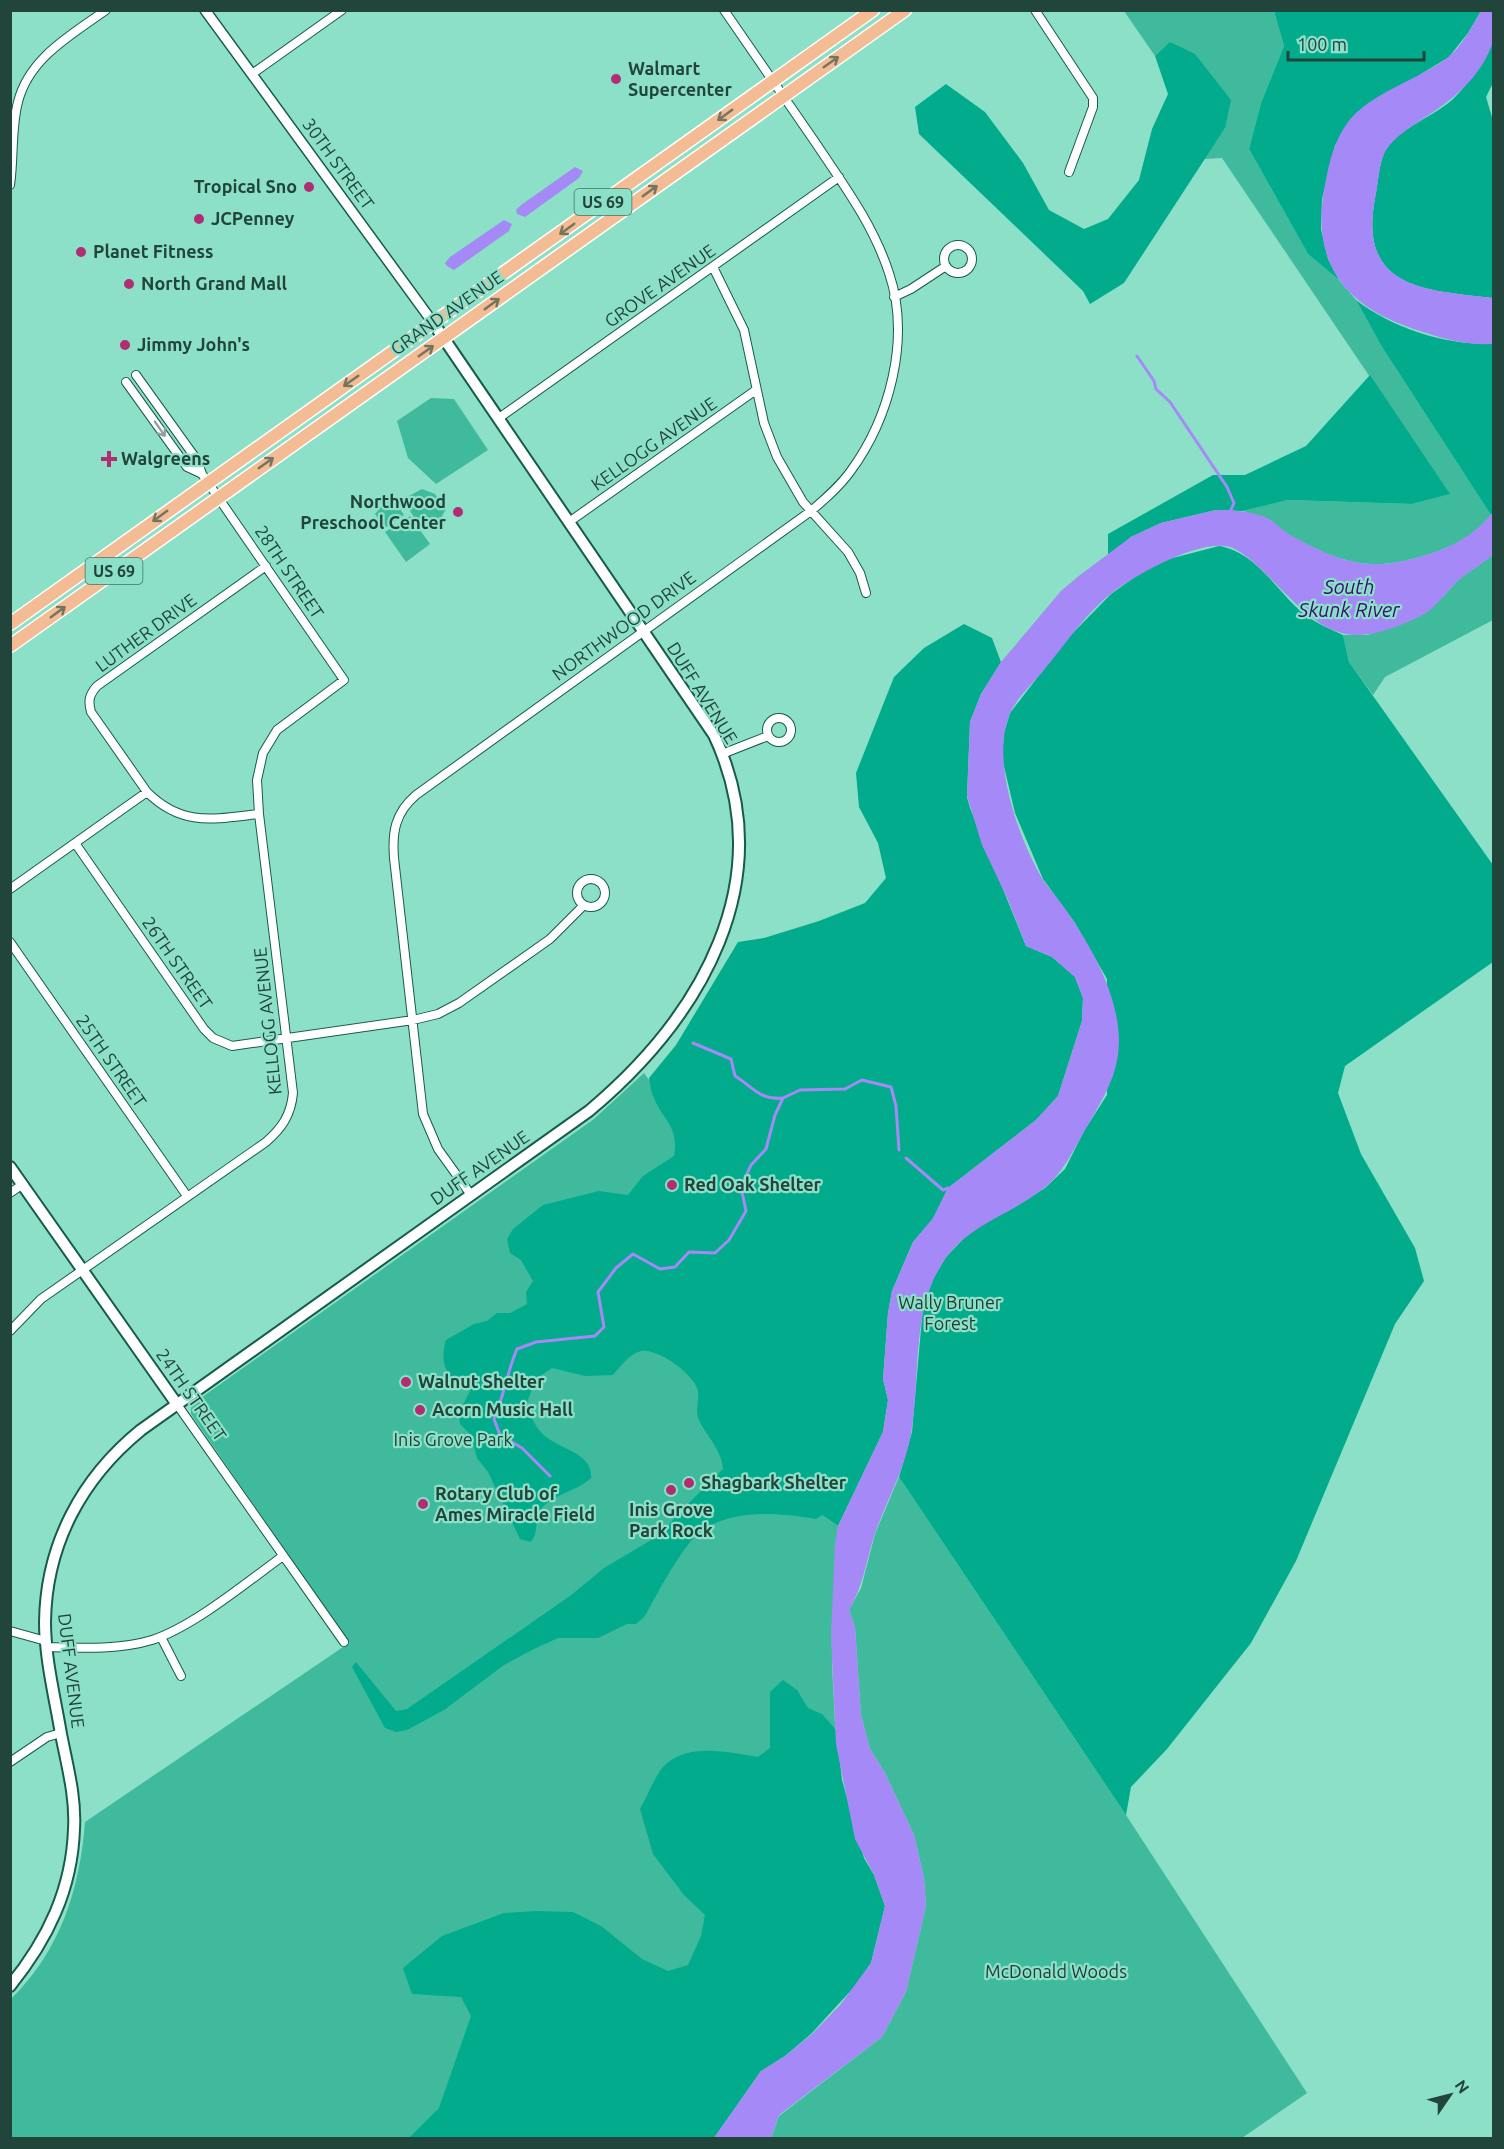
<svg xmlns="http://www.w3.org/2000/svg" width="1504" height="2149" font-family="Ubuntu,sans-serif">
  <style>
    .green { fill: #3fba9c }
    .forest { fill: #01ab8c }
    .water { fill: #a589f7 }
    .lines { fill: none; stroke-linecap: round; stroke-linejoin: round }
    .stream { stroke: #a589f7; stroke-width: 3 }
    .minor-casing { stroke: #175b4b; stroke-width: 10 }
    .tertiary-casing { stroke: #175b4b; stroke-width: 12 }
    .secondary-casing { stroke: #175b4b; stroke-width: 14 }
    .primary-casing { stroke: #fff; stroke-width: 15 }
    .minor { stroke: #fff; stroke-width: 8 }
    .tertiary { stroke: #fff; stroke-width: 9 }
    .secondary { stroke: #fff; stroke-width: 10 }
    .primary { stroke: #f3bc95; stroke-width: 12 }
    .oneway { stroke: #75745f }
    .oneway2 { stroke: #90a29d }
    .poi-dot { fill: #b12c72; stroke: #8ce0c7; stroke-width: 2 }
    .labels { text-anchor: middle; stroke-width: 4.5; stroke-linejoin: round; paint-order: stroke }
    .shield { fill: #8ce0c7; stroke: #417365; stroke-width: 1.5 }
    .shield-label { font-size: 16px; font-weight: bold; fill: #21443b }
    .poi-label { font-size: 18px; font-weight: bold; fill: #21443b; stroke: #8ce0c7; text-anchor: start }
    .street-label { font-size: 18px; fill: #21443b; stroke: #8ce0c7 }
    .park-label { font-size: 18px; fill: #203c34; stroke: #8ce0c7 }
    .water-label { font-size: 20px; font-style: italic; fill: #360d70; stroke: #8ce0c7 }
  </style>
  <rect width="100%" height="100%" fill="#8ce0c7"/>
  <path class="green" d="M1124 11H1274L1284 46 1261 103 1249 149 1308 254 1339 280 1356 300 1382 347 1491 515C1472 537 1453 547 1426 555 1371 573 1341 563 1291 536 1271 524 1267 518 1243 511L1288 500 1412 504 1449 494 1222 158 1204 159 1225 128 1171 42 1155 56Z
    M431 398 454 399 488 450 436 484 408 458 397 421Z
    M422 489 435 494 446 509 437 525 415 519 406 504 407 497Z
    M388 499 394 500 404 515 385 528 375 514Z
    M410 516 430 544 406 562 385 532Z
    M1493 555V620L1385 677 1373 695 1349 662 1343 635H1368L1443 597 1458 580Z
    M644 1073 706 1159 822 1515 838 1526 832 1666 836 1744 658 2138H11V1999C60 1951 80 1889 85 1822L349 1643 191 1414V1405L594 1119Z
    M899 1477 1126 1815 1307 2093 1242 2138H771L779 2116 882 2037 906 1992 926 1906 924 1878 914 1835 885 1773 870 1749 861 1715 855 1627 849 1610 861 1588 875 1534Z"/>
  <path class="forest" d="M1274 11H1481L1468 33 1449 57 1421 74 1335 145 1322 199 1321 229 1328 259 1339 280 1308 254 1249 149 1261 103 1284 46Z
    M1493 41V83L1486 97 1494 124 1493 298C1426 290 1358 290 1375 198 1378 184 1379 161 1386 149 1403 126 1431 118 1452 100 1468 85 1484 60 1493 41Z
    M1170 42 1195 54 1231 100 1225 128 1124 283 1090 304 1083 291 919 134 915 107 946 84 985 112 1023 163 1049 210 1084 229 1108 219 1139 180 1152 129 1168 94 1155 56Z
    M1356 300C1394 329 1445 345 1493 344L1494 512 1491 515 1382 347Z
    M1370 375 1450 494 1412 504 1288 500 1243 511 1216 510 1161 523 1131 537 1108 556V534L1213 475H1245L1306 446Z
    M1219 546C1253 552 1272 583 1295 606 1309 620 1325 627 1343 635L1349 662 1493 865V962L1345 1066 1338 1093 1361 1154 1415 1248 1424 1281 1395 1324 1296 1561 1251 1643 1167 1749 1131 1787 1126 1815 899 1477 912 1432 923 1306 933 1279 946 1257 972 1230 1017 1206 1045 1188 1065 1169 1084 1131 1107 1095V979L1075 923 1043 879 1015 813 1002 758 1004 733 1010 713 1067 639 1111 594 1142 572 1169 559Z
    M964 624 992 638 1001 662 981 694 970 722 967 797 970 808 1026 946 1052 957 1075 977 1083 998 1082 1021 1058 1096 1036 1120 948 1188 933 1219 913 1242 892 1291 888 1313 883 1379 888 1400 883 1432 838 1526 822 1515 816 1519C777 1512 720 1507 691 1541 675 1560 657 1594 645 1616L636 1624H627L598 1638H558L532 1650 504 1665 444 1710 407 1730 396 1732 385 1728 352 1667 356 1662 396 1711 407 1709 570 1596 604 1568 663 1533 676 1516 723 1469C722 1450 707 1437 699 1420 694 1409 701 1398 697 1388 691 1372 657 1348 641 1351 629 1354 620 1367 613 1375L585 1376 552 1368 536 1379 526 1405C531 1417 536 1429 546 1437 563 1450 593 1454 591 1478 577 1492 550 1494 540 1511 534 1521 539 1532 531 1542L520 1539 488 1472 477 1458 471 1435 460 1424 459 1413 470 1391 463 1378 451 1377C442 1367 442 1353 446 1340L474 1324 487 1321 497 1313H510L527 1304 526 1292 533 1281 521 1260 510 1253 507 1239 513 1229 543 1205 599 1191 628 1195 643 1176 674 1156C679 1126 664 1122 654 1098 651 1092 650 1085 649 1078L676 1045 738 942 764 938 819 921 865 903 886 878 878 843 859 807 856 773 894 677 924 648Z
    M783 1680 797 1690 808 1708 822 1714 836 1730 842 1780 864 1858 874 1875 885 1906 871 1963 855 1986 811 2034 785 2056 761 2071 714 2138H409L439 2108 471 2016 461 1997 412 1994 403 1968 442 1936 504 1913 536 1911 573 1912 601 1926 642 1959 668 1971 688 1965 701 1936 705 1915 684 1895 653 1854 640 1809C647 1797 652 1783 660 1771 682 1741 727 1752 758 1757L770 1748V1692Z"/>
  <path class="water" d="M1481 11H1493C1494 20 1496 33 1493 42 1481 77 1454 99 1424 118 1411 127 1395 136 1386 150 1379 162 1378 185 1375 199 1358 290 1427 290 1493 298V344C1467 345 1447 340 1423 332 1348 309 1309 267 1325 185 1329 162 1334 141 1348 122 1370 93 1418 80 1447 58 1462 47 1472 26 1481 11Z
    M575 167 583 171 579 178 525 217 517 214 516 210 521 205Z
    M504 220 512 224 509 231 454 270 447 266 445 263 450 257Z
    M1216 510C1233 510 1249 511 1265 517 1275 521 1282 531 1292 536 1341 563 1371 573 1426 555 1455 546 1474 535 1493 512V555C1483 563 1471 570 1460 579 1446 591 1436 609 1419 617 1344 653 1323 632 1271 579 1261 569 1246 554 1233 548 1204 536 1137 574 1113 592 1087 612 1069 639 1048 665 1036 681 1016 697 1009 716 991 762 1019 840 1043 880 1049 889 1057 897 1063 906 1090 944 1118 992 1119 1040 1119 1076 1102 1100 1085 1130 1072 1152 1064 1172 1043 1189 1011 1214 969 1225 945 1259 910 1310 921 1376 911 1434 905 1469 887 1500 875 1533 866 1561 864 1584 849 1610L855 1627 861 1715 870 1749 885 1773 914 1835 924 1878 926 1906 906 1992 882 2037 779 2115 771 2138H714L761 2071 785 2056 812 2034 840 2005 871 1963 885 1906 874 1875 855 1839 836 1744 831 1636 835 1544 838 1526 883 1432 888 1400 883 1379 888 1313 892 1291 913 1242 933 1218 948 1188 1036 1120 1058 1096 1082 1021 1083 998 1075 977 1052 957 1026 946 1008 900 982 845 967 796 970 722 981 694 1001 662 1061 591 1080 575 1131 537 1161 523Z"/>
  <g class="lines">
    <path class="stream" d="M1137 356 1154 381 1156 389 1170 402 1227 487 1234 503 1229 514
      M693 1043 731 1059 735 1076C752 1086 760 1101 783 1098
      M906 1158 943 1190 948 1188 951 1191
      M550 1476 522 1448 500 1435 494 1419C504 1396 507 1372 517 1349L536 1342 595 1336 604 1327 598 1292 616 1268 633 1254 660 1269 675 1267 689 1252 715 1253 729 1240 746 1211 741 1187 751 1165 766 1149 775 1115 783 1098 800 1090 845 1089 862 1080 891 1087 896 1106 899 1150"/>
    <g class="minor-casing">
      <path id="minor" d="M1035 10 1093 98V107L1069 172
        M252 74 342 10
        M10 185C14 158 11 128 18 102 29 58 71 35 106 10
        M944 259a14 14 0 1 1 28 0a14 14 0 1 1-28 0Z
        M713 267 744 330 764 423 777 457 803 502 848 552 860 573 866 593
        M894 297 911 289 946 266
        M126 382 187 467 202 474
        M499 418 839 177
        M569 522 756 390
        M767 730a12 12 0 1 1 24 0a12 12 0 1 1-24 0Z
        M722 754 768 736
        M259 814C214 819 182 827 147 792L91 712C88 701 89 695 97 686L266 566
        M75 843 204 1029 213 1038 232 1046 413 1020 438 1014 459 1003 550 939 584 905
        M577 893a14 14 0 1 1 28 0a14 14 0 1 1-28 0Z
        M10 889 147 792
        M10 942 187 1196
        M10 1193 23 1184
        M471 1195 438 1149 423 1114 394 858C392 832 395 813 416 795L811 511C825 499 839 487 850 472 890 418 911 338 889 273 873 224 843 184 815 142 785 98 754 54 724 10
        M10 1331 41 1299 266 1142C282 1128 291 1115 293 1093L259 814 257 780 263 753 277 730 344 680 202 474 197 460 136 375
        M176 1403 344 1642
        M10 1631 46 1641
        M161 1637 181 1676
        M47 1647C81 1648 119 1650 152 1640 193 1627 247 1582 283 1556
        M10 1762 47 1737 61 1733"/>
    </g>
    <g class="tertiary-casing">
      <path id="tertiary" d="M205 10 434 324"/>
    </g>
    <g class="secondary-casing">
      <path id="secondary" d="M10 1167 176 1403
        M10 1986C48 1939 72 1889 74 1829 76 1797 67 1765 61 1734 55 1698 45 1659 45 1622 46 1544 82 1478 141 1430L589 1111C701 1017 782 880 714 735L434 324"/>
    </g>
    <g class="primary-casing">
      <path id="primary" d="M10 624 873 10
        M10 646 905 10"/>
    </g>
    <use href="#minor" class="minor"/>
    <use href="#tertiary" class="tertiary"/>
    <use href="#secondary" class="secondary"/>
    <use href="#primary" class="primary"/>
  </g>
  <defs><path id="oneway-shaft" d="M-6 0H5M1.5-3L5.5 0L1.5 3" fill="none" stroke-width="1.6" stroke-linecap="round" stroke-linejoin="round" transform="scale(1.5)"/></defs>
  <g class="oneway">
    <use href="#oneway-shaft" transform="translate(831 62) rotate(-35)"/>
    <use href="#oneway-shaft" transform="translate(725 115) rotate(144)"/>
    <use href="#oneway-shaft" transform="translate(650 191) rotate(-36)"/>
    <use href="#oneway-shaft" transform="translate(567 229) rotate(144)"/>
    <use href="#oneway-shaft" transform="translate(492 304) rotate(-36)"/>
    <use href="#oneway-shaft" transform="translate(426 351) rotate(-35)"/>
    <use href="#oneway-shaft" transform="translate(351 381) rotate(145)"/>
    <use href="#oneway-shaft" transform="translate(266 463) rotate(-35)"/>
    <use href="#oneway-shaft" transform="translate(160 516) rotate(144)"/>
    <use href="#oneway-shaft" transform="translate(58 612) rotate(-36)"/>
  </g>
  <use class="oneway2" href="#oneway-shaft" transform="translate(160 429) rotate(55)"/>
  <g class="poi-dot">
    <circle cx="616" cy="79" r="6"/>
    <circle cx="309" cy="187" r="6"/>
    <circle cx="199" cy="219" r="6"/>
    <circle cx="81" cy="252" r="6"/>
    <circle cx="129" cy="284" r="6"/>
    <circle cx="125" cy="345" r="6"/>
    <path d="M106 450h6v6h6v6h-6v6h-6v-6h-6v-6h6z"/>
    <circle cx="458" cy="512" r="6"/>
    <circle cx="672" cy="1185" r="6"/>
    <circle cx="406" cy="1382" r="6"/>
    <circle cx="420" cy="1410" r="6"/>
    <circle cx="689" cy="1483" r="6"/>
    <circle cx="671" cy="1490" r="6"/>
    <circle cx="423" cy="1504" r="6"/>
  </g>
  <g class="labels">
    <g class="shield">
      <rect x="574.5" y="189" width="57" height="26" rx="4.5"/>
      <rect x="85.5" y="558" width="57" height="26" rx="4.5"/>
    </g>
    <g class="shield-label">
      <text x="603" y="208">US 69</text>
      <text x="114" y="577">US 69</text>
    </g>
    <g class="poi-label">
      <text x="628" y="75">Walmart<tspan x="628" dy="21">Supercenter</tspan></text>
      <text x="297" y="193" text-anchor="end">Tropical Sno</text>
      <text x="211" y="225">JCPenney</text>
      <text x="93" y="258">Planet Fitness</text>
      <text x="141" y="290">North Grand Mall</text>
      <text x="137" y="351">Jimmy John's</text>
      <text x="121" y="465">Walgreens</text>
      <text x="446" y="508" text-anchor="end">Northwood<tspan x="446" dy="21">Preschool Center</tspan></text>
      <text x="684" y="1191">Red Oak Shelter</text>
      <text x="418" y="1388">Walnut Shelter</text>
      <text x="432" y="1416">Acorn Music Hall</text>
      <text x="701" y="1489">Shagbark Shelter</text>
      <text x="435" y="1500">Rotary Club of<tspan x="435" dy="21">Ames Miracle Field</tspan></text>
      <text x="671" y="1516" text-anchor="middle">Inis Grove<tspan x="671" dy="21">Park Rock</tspan></text>
    </g>
    <g class="street-label">
      <text transform="translate(338 164) rotate(54)" y="6">30TH STREET</text>
      <text transform="translate(660 286) rotate(-35)" y="6">GROVE AVENUE</text>
      <text transform="translate(447 313) rotate(-35)" y="6">GRAND AVENUE</text>
      <text transform="translate(654 444) rotate(-35)" y="6">KELLOGG AVENUE</text>
      <text transform="translate(289 572) rotate(56)" y="6">28TH STREET</text>
      <text transform="translate(624 626) rotate(-36)" y="6">NORTHWOOD DRIVE</text>
      <text transform="translate(146 633) rotate(-36)" y="6">LUTHER DRIVE</text>
      <text transform="translate(702 693) rotate(58)" y="6">DUFF AVENUE</text>
      <text transform="translate(177 963) rotate(55)" y="6">26TH STREET</text>
      <text transform="translate(268 1021) rotate(-96)" y="6">KELLOGG AVENUE</text>
      <text transform="translate(111 1061) rotate(55)" y="6">25TH STREET</text>
      <text transform="translate(480 1168) rotate(-35)" y="6">DUFF AVENUE</text>
      <text transform="translate(191 1395) rotate(55)" y="6">24TH STREET</text>
      <text transform="translate(71 1671) rotate(83)" y="6">DUFF AVENUE</text>
    </g>
    <g class="park-label">
      <text x="950" y="1309">Wally Bruner<tspan x="950" dy="21">Forest</tspan></text>
      <text x="453" y="1446">Inis Grove Park</text>
      <text x="1056" y="1978">McDonald Woods</text>
    </g>
    <g class="water-label">
      <text x="1349" y="594">South<tspan x="1349" dy="23">Skunk River</tspan></text>
    </g>
  </g>
  <rect width="1504" height="2149" fill="none" stroke="#21443b" stroke-width="24"/>
  <g transform="translate(1450 2095) rotate(55)" stroke="#8ce0c7" stroke-width="4.5" paint-order="stroke">
  <path d="M0-4.5L10 22L0 15L-10 22Z" fill="#21443b"/>
  <text y="-9" font-size="16" font-weight="bold" text-anchor="middle" fill="#21443b">N</text>
  </g>
  <path d="M1288 51v9h136v-9" fill="none" stroke="#21443b" stroke-width="3"/>
  <text x="1297" y="51" font-size="18" fill="#21443b" stroke="#8ce0c7" stroke-width="4.5" paint-order="stroke">100 m</text>
</svg>
